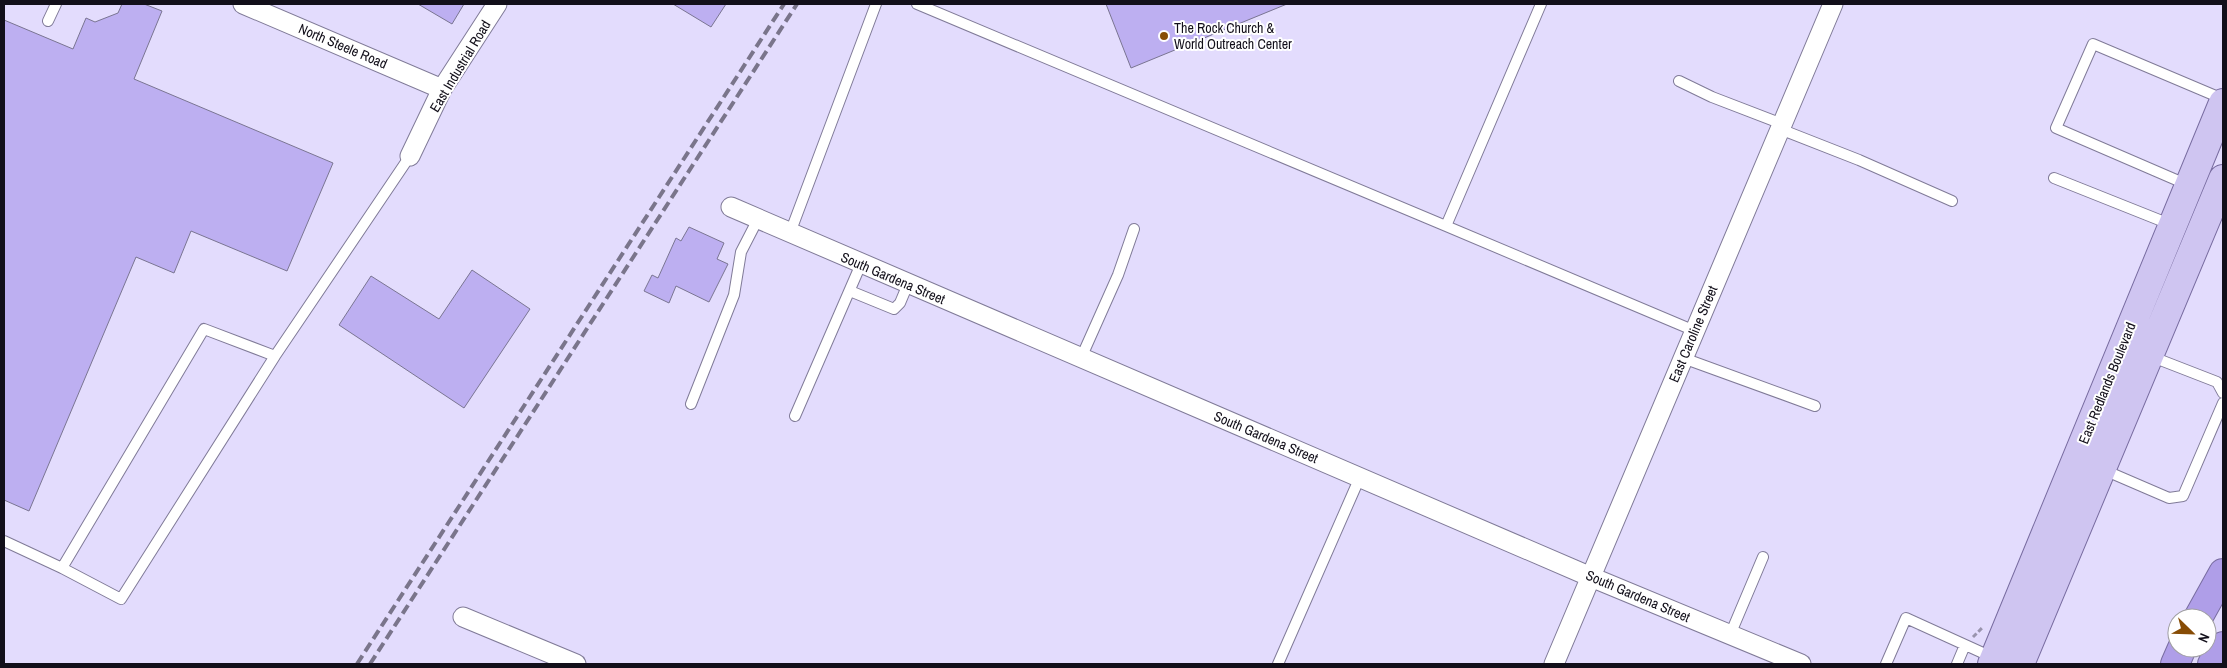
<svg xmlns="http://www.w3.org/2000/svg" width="2227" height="668" font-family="'Archivo Narrow',sans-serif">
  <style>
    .building { fill: #bdaff1; stroke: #7a7592 }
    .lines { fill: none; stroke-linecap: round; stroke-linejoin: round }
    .service-casing { stroke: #807b98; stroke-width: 12 }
    .minor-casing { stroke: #807b98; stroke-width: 21 }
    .primary-casing { stroke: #786ca0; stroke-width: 30 }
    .motorway-casing { stroke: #786ca0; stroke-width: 30 }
    .path { stroke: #9994ad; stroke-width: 3; stroke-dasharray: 5 2.5; stroke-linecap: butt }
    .service { stroke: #fff; stroke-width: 10 }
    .minor { stroke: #fff; stroke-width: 19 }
    .primary { stroke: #cfc5f1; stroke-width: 28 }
    .motorway { stroke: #af9ee8; stroke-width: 28 }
    .rail { stroke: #7a758b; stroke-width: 4; stroke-dasharray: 10 5; stroke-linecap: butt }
    .poi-dot { fill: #874c05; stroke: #fff; stroke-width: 2 }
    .labels { text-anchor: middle; stroke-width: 4; stroke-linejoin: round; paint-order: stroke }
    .poi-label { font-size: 14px; fill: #120f1a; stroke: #fff; text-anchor: start }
    .street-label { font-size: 14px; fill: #120f1a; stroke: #fff }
  </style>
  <rect width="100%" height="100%" fill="#e3dcfd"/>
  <path class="building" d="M122 4H144L162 11 134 79 333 163 287 271 191 231 174 273 136 257 29 511 4 500V20L73 49 86 18 95 22 118 13Z
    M418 4H464L452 24Z
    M673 4H726L711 27Z
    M1106 4H1287L1131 68Z
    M689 227 724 243 717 259 728 264 709 302 676 286 669 303 644 291 652 275 658 278 676 238 681 241Z
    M472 270 530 309 464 408 339 325 371 276 439 319Z"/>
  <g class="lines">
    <g class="service-casing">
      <path id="service" d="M917 4 1446 226
        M1541 4 1446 226 1695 331
        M48 21 56 4
        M1679 81 1712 97 1782 124
        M1780 129 1859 160 1952 201
        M2054 178 2172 225
        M2188 185 2056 128 2093 44 2223 99
        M790 233 876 4
        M850 291 894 309 900 303 908 284
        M2150 356 2217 382 2223 393
        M1081 358 1118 275 1134 229
        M1683 358 1815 406
        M691 404 734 295 741 252 758 219
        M795 416 861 264
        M2104 470 2169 498 2183 496 2223 403
        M4 541 62 568 121 599 275 356 410 156
        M62 568 204 329 275 356
        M1730 635 1763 557
        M1278 664 1360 477
        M1886 664 1906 618 1994 658
        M1957 664 1965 645"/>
    </g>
    <g class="minor-casing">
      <path id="minor" d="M243 4 442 89
        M410 156 442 89 497 4
        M731 207 1591 577 1801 664
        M463 617 576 664
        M1554 664 1833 4"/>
    </g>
    <g class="primary-casing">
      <path id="primary" d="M1992 664 2223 103
        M2020 664 2223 179"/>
    </g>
    <g class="motorway-casing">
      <path id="motorway" d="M2198 618 2223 573
        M2175 664 2182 648
        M2212 664 2223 646"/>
    </g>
    <path class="path" d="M1973 637 1983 627"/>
    <use href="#service" class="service"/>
    <use href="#minor" class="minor"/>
    <use href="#primary" class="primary"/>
    <use href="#motorway" class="motorway"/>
    <path class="rail" d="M357 664 784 4
      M370 664 797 4"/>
  </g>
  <circle class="poi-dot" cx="1164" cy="36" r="5"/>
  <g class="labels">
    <g class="poi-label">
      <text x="1174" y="33">The Rock Church &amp;<tspan x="1174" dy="16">World Outreach Center</tspan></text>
    </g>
    <g class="street-label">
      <text transform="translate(343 46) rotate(23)" y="5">North Steele Road</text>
      <text transform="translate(460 66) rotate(-59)" y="5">East Industrial Road</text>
      <text transform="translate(893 278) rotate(23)" y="5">South Gardena Street</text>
      <text transform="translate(1693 334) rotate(-67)" y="5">East Caroline Street</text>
      <text transform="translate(2107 383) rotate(-68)" y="5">East Redlands Boulevard</text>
      <text transform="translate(1266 437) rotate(23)" y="5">South Gardena Street</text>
      <text transform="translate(1638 596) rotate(23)" y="5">South Gardena Street</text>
    </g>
  </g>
  <rect width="2227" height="668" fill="none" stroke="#120f1a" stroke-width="10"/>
  <g transform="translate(2192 633) rotate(113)"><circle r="24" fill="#ffffff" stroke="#a09fa3"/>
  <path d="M0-4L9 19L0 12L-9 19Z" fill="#874c05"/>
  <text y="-8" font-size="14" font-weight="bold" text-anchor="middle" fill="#120f1a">N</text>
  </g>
</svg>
